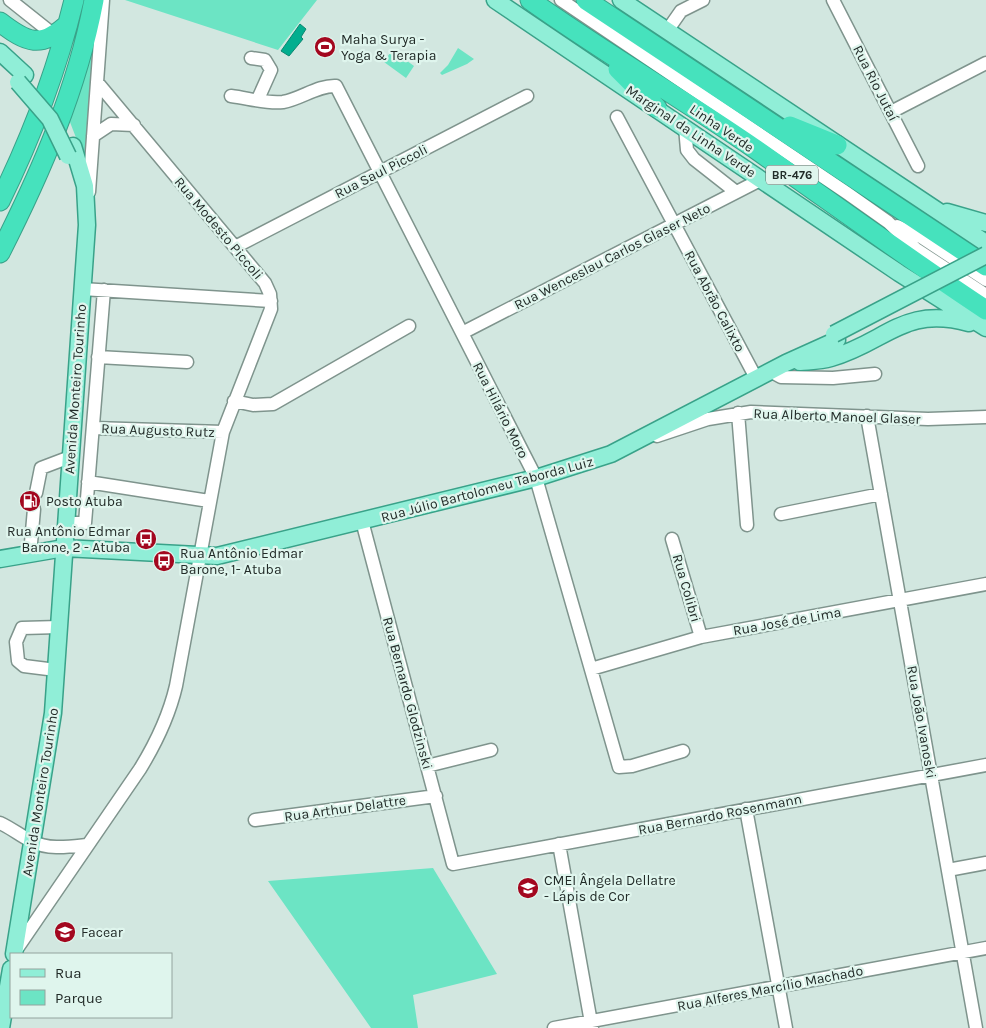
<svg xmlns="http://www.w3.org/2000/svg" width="986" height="1028" font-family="Karla,sans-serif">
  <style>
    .green { fill: #6ce4c4 }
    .water { fill: #02ae8f; stroke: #0c8770 }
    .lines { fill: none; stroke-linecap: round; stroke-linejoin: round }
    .minor-casing { stroke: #7f948d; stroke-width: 15 }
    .major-casing { stroke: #39a289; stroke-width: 19 }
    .highway-casing { stroke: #39a289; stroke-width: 21 }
    .minor { stroke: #fff; stroke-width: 12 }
    .major { stroke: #90eed7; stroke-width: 16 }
    .highway { stroke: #46e2bd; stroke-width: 19 }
    .major-bridge-casing { stroke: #39a289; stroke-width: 19; stroke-linecap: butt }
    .major-bridge { stroke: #90eed7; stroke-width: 16 }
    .labels { text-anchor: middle; stroke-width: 4.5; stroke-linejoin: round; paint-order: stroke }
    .shield { fill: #dff5ed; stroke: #5b6863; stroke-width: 1 }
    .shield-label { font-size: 12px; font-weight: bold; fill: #222b28 }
    .poi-label { font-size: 14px; fill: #222b28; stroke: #dff5ed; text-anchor: start }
    .street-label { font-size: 14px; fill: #222b28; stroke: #dff5ed }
  </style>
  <rect width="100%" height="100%" fill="#d2e7e0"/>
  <path class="green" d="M125 0H317L278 50Z
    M97 10 87 166 68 117Z
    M458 48 474 59 467 64 442 75 440 73 448 65Z
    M392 50 414 66 406 78 384 62Z
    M433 868 497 974 413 995 418 1028H371L268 881Z"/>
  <path class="water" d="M300 24 306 29 301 37 303 39 289 56 281 51Z"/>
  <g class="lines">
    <g class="minor-casing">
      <path id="minor" d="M10 0 54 35
        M561 0 847 193 888 222 916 249 986 295
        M833 0 918 166
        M667 31 681 11 703 0
        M251 58 265 60 271 70 258 99
        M231 96C248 98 266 104 283 102 301 99 318 85 336 86L536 478 619 767 632 766 683 751
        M891 112 986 63
        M617 117 756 378
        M685 127 687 150 694 159 736 192
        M93 136 111 124 134 125
        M89 192 103 0
        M897 226 921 237 986 280
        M235 247 527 96
        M82 289 271 301
        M462 333 762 179
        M98 357 187 362
        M770 371 781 377 833 378 875 374
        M234 401 253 405 273 404 409 326
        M738 413 747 525
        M867 416 976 1028
        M93 428 223 432
        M657 436 708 419 751 412 928 419 986 417
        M88 482 209 501
        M36 493 41 468 70 457
        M781 514 881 494
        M362 521 453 864 986 765
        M66 523H85L104 290
        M672 539 701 637
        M30 554 34 509
        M591 669 701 637 986 584
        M56 670 24 666 18 661 16 642 22 628 59 627
        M427 766 491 750
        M746 809 786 1028
        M255 820 436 796
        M0 823C11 828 21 836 31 841 48 850 68 847 86 845
        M559 844 592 1028
        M948 870 986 863
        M16 950 140 769C156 743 169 716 176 686L223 432 271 309 270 294 265 283 97 82
        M554 1028 986 948"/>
    </g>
    <g class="major-casing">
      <path id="major" d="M495 0 899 273 986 328
        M621 0 986 243
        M0 52 25 75
        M947 212 986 223
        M800 362C811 361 821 361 831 358 887 342 903 305 969 323
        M0 559 64 548 217 556 536 478 611 454 786 363 837 340
        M14 954 53 713 87 225 85 186 73 146
        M1 1028 11 969"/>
    </g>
    <g class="highway-casing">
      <path id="highway" d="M530 0C603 52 680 97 754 148 831 202 907 258 986 310
        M586 0 986 266
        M0 22C27 43 41 49 68 24
        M618 69 657 108
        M790 126 837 145
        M0 201C32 136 57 70 74 0
        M0 253C41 172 77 90 94 0"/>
    </g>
    <use href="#minor" class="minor"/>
    <use href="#major" class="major"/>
    <use href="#highway" class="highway"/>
    <g class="major-bridge-casing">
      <path id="major-bridge" d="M18 82 50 119 68 156
        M834 334 986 255"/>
    </g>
    <use href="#major-bridge" class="major-bridge"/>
  </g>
  <defs>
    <g id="stadium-disc" transform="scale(1.125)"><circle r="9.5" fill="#a3071f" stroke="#dff5ed"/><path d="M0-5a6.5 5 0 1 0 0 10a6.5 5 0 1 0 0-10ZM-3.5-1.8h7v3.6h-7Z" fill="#fff"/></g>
    <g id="fuel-disc" transform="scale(1.125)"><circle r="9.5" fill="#a3071f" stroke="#dff5ed"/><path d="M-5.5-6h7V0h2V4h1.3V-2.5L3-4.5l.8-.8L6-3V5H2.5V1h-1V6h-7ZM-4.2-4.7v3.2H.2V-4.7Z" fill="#fff"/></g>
    <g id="bus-disc" transform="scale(1.125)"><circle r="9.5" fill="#a3071f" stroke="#dff5ed"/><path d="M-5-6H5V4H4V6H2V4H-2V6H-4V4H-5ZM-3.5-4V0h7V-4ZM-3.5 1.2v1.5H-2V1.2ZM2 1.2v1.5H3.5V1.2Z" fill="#fff"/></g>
    <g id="school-disc" transform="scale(1.125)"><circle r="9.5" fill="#a3071f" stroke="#dff5ed"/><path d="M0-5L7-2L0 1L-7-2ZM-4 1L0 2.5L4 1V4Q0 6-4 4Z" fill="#fff"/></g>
    <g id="university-disc" transform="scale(1.125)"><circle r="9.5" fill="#a3071f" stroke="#dff5ed"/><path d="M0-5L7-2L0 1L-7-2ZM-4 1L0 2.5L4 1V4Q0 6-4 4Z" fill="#fff"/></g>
  </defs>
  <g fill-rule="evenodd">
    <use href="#stadium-disc" x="325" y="47"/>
    <use href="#fuel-disc" x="30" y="501"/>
    <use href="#bus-disc" x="146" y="539"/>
    <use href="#bus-disc" x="164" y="561"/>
    <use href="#school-disc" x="528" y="888"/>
    <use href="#university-disc" x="65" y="932"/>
  </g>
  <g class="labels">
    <rect class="shield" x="766" y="165.5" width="52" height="19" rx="4"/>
    <g class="shield-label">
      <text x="792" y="179">BR-476</text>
    </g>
    <g class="poi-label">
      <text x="341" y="44">Maha Surya -<tspan x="341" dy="16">Yoga &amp; Terapia</tspan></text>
      <text x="46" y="506">Posto Atuba</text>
      <text x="130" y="536" text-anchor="end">Rua Antônio Edmar<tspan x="130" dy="16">Barone, 2 - Atuba</tspan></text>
      <text x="180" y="558">Rua Antônio Edmar<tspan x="180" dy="16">Barone, 1- Atuba</tspan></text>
      <text x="544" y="885">CMEI Ângela Dellatre<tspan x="544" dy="16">- Lápis de Cor</tspan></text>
      <text x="81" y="937">Facear</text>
    </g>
    <g class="street-label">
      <text transform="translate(876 83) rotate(63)" y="5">Rua Rio Jutaí</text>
      <text transform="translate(722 128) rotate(34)" y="5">Linha Verde</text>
      <text transform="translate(691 131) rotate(34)" y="5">Marginal da Linha Verde</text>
      <text transform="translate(381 171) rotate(-27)" y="5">Rua Saul Piccoli</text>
      <text transform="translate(219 228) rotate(50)" y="5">Rua Modesto Piccoli</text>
      <text transform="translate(612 256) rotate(-27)" y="5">Rua Wenceslau Carlos Glaser Neto</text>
      <text transform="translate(715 301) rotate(62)" y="5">Rua Abrão Calixto</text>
      <text transform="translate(75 389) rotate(-86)" y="5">Avenida Monteiro Tourinho</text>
      <text transform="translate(501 410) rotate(63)" y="5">Rua Hilário Moro</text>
      <text transform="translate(837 416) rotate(2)" y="5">Rua Alberto Manoel Glaser</text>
      <text transform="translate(158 430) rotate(2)" y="5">Rua Augusto Rutz</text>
      <text transform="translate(487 489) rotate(-15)" y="5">Rua Júlio Bartolomeu Taborda Luiz</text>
      <text transform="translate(687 588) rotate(74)" y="5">Rua Colibri</text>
      <text transform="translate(787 621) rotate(-10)" y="5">Rua José de Lima</text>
      <text transform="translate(408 693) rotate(75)" y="5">Rua Bernardo Glodzinski</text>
      <text transform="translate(922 722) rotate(80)" y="5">Rua João Ivanoski</text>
      <text transform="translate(40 792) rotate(-81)" y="5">Avenida Monteiro Tourinho</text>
      <text transform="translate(345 808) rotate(-8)" y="5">Rua Arthur Delattre</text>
      <text transform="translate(720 814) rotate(-11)" y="5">Rua Bernardo Rosenmann</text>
      <text transform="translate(770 988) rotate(-11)" y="5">Rua Alferes Marcílio Machado</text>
    </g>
  </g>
  <rect x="10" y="953" width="162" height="65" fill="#dff5ed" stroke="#93a49e"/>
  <rect x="20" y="969" width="25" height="8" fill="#90eed7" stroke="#93a49e"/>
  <text x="55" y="978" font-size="15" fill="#222b28">Rua</text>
  <rect x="20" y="990" width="25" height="15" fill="#6ce4c4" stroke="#93a49e"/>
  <text x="55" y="1003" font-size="15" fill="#222b28">Parque</text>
</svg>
